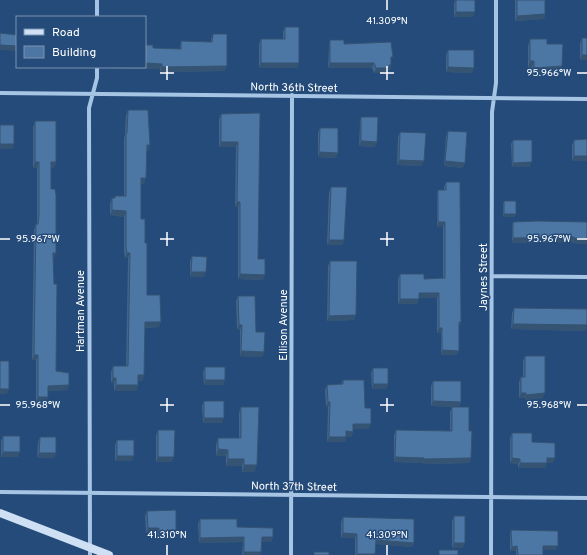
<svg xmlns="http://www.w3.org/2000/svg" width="587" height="555" font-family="Overpass,sans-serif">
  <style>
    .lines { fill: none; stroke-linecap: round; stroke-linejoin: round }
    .street { stroke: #a6c4e4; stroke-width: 4 }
    .secondary { stroke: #cfe0f4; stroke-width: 8 }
    .wall { fill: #41658c }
    .shaded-wall { fill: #355372 }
    .building { fill: #4c76a3; stroke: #355372 }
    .ticks { fill: none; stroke: #fff; stroke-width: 1.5 }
    .labels { text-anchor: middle; stroke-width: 3; stroke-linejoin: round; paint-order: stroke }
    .street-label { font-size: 11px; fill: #fff; stroke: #244b79 }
    .ticks-label { font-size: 10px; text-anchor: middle; fill: #fff; stroke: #244b79; stroke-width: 3; stroke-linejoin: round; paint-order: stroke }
  </style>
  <rect width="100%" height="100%" fill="#244b79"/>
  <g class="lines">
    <path class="street" d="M97 17V0
      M0 93 587 99
      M492 276 587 277
      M0 492 587 498
      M90 555 89 108 97 78V67
      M291 555 292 95
      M491 555 492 112 496 83V0"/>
    <path class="secondary" d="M0 513 109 555"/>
  </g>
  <path class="wall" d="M455 0H475L473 17H454V4Z
    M515 0H543L545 14 544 19 515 21Z
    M285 27 299 63 297 68H259V44L261 39H283V32Z
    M213 34 225 71 160 72V69L113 68V67H145L153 48 180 49V46L181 41 211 42V39Z
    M582 38 587 60H580V43Z
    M530 39 547 44 562 66 559 74 531 75V69H528V46Z
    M330 40 344 44 391 61V65L390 70H388L387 73H374L372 68H328L329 45Z
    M448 50 474 68 472 73 446 72V55Z
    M128 110 150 145 148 151H146L144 184H141V219L145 243 147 295 159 327 145 328 144 375 142 381H138V385L136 391H114V383H111V372L113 366H126L128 258H125L124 251V217L110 215V203L112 198H115V196H124V138L125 134 126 115Z
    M260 113 258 259 263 280 238 279V207H235L236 147H219V119L221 114Z
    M361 117 375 147 359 146 360 122Z
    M35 121 56 162 54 168H51V189L56 253 54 258H53L56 371 69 385 67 390 48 391V397L46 402H36V360H32L34 230 36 224H37V168H33V127Z
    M320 128 338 153 336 158 318 157V133Z
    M448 131 463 168 444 166 446 136Z
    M400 132 422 166 397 165 398 137Z
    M587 139 572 161V145L574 140Z
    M513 140 530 167H512L511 144Z
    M446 182 461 322 459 326 457 355H441V333H437V298H419L417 304H398V279L400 274 424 279 443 278V227H437V194L438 190H444V187Z
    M331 187 343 245H327L329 192Z
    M504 201 515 217H503V204Z
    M513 222H587V244L572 243V242L512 243V227Z
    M192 256 204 277H190V261Z
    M330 261 356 315 354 320 327 321 328 266Z
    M238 296 256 332 264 352 262 357 240 356V330H237L236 301Z
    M514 308 587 325 585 331 511 329 512 313Z
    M525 356 543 398 525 400V398H519V382L521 377H523V361Z
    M205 367 223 385H204L203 372Z
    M373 368 388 384 386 389H372L371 373Z
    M343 380 365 408 369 429H353V432L351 437H346L345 442H327L328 407H326L325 390 327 385 341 384Z
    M433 381 461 402 459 407 431 406V386Z
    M204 401 222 423H203L202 406Z
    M241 407 255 472H242V466H226V456H216V445L218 438H239V413Z
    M452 407 470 463 423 464V463L394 462V435L396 430 450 431V412Z
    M158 430 172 462H156V435Z
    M512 433 532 442 553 463H547L545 468H518V464L510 463V438Z
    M3 436 18 457H1V441Z
    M40 437 56 453 54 458H37L38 442Z
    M117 440 132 461H115V445Z
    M147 511 176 530 175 535H169L167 539H157V533H146L145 516Z
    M454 516 463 548H452V521Z
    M343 517 414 543 412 547 376 544 375 555H355V538H341V522Z
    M200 519 237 527 273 537 271 542H262L260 555H242L243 542 199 543 198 524Z
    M511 530 556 550H543V555H516V551H510V534Z"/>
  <path class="shaded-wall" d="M456 12H475L473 17H454Z
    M545 14 544 19 515 21 517 16Z
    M0 45 17 46V51L0 50Z
    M582 55H587V60H580Z
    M530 61H534L531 69H528Z
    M145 63 162 64 160 69 113 68V67H145Z
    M261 63H299L297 68H259Z
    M330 63H374L372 68H328Z
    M389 65H391L390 70H388L387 73H374L376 68Z
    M227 66 225 71 160 72 162 67Z
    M562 66 559 74 531 75 534 68Z
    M448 67 474 68 472 73 446 72Z
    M361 141 377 142 375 147 359 146Z
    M221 142H238L236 147H219Z
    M0 144H14L13 149H0Z
    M147 145H150L148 151H145Z
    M319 152 338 153 336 158 318 157Z
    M574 156H587V161H572Z
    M399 160 424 161 422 166 397 165Z
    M445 161 465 163 463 168 444 166Z
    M35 162H39L37 168H33Z
    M51 162H56L54 168H49Z
    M532 162 530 167H512L513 163Z
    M141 178H146L144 184H139Z
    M237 202H240L238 207H235Z
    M112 210 126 211 124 217 110 215Z
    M504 214H516L515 217H503Z
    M438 222H445L443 227H437Z
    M574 237 572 242 512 243 513 238Z
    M574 238 587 239V244L572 243Z
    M329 240H344L343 245H327Z
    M53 253H56L54 258H51Z
    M127 253H130L128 258H125Z
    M191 272H206L204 277H190Z
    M240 274 265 275 263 280 238 279Z
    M419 293H439L437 298H417Z
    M400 299H419L417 304H398Z
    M356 315 354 320 327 321 329 316Z
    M145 322H161L159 327 143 328Z
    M513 324 587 325 585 331 511 329Z
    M239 325H242L240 330H237Z
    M439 328H442L441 333H437Z
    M442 350 459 351 457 355H441Z
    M241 351 264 352 262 357 240 356Z
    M34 355H38L36 360H32Z
    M138 375H144L142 381H136Z
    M113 378H116L114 383H111Z
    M205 380H225L223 385H204Z
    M373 384H388L386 389H372Z
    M69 385 67 390 46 391 48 386Z
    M116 385H138L136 391H114Z
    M0 389H9L7 394H0Z
    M521 393H526L525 398H519Z
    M545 393 543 398 525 400 526 395Z
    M38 397H48L46 402H36Z
    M433 401 461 402 459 407 431 406Z
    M328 402H330L328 407H326Z
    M204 418H224L222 423H203Z
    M353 424H371L369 429H351Z
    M346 431 353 432 351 437H345Z
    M329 437H346L345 442H327Z
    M218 449 228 450 226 456H216Z
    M3 452H20L18 457H1Z
    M39 453H56L54 458H37Z
    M117 456H134L132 461H115Z
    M158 457H174L172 462H156Z
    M395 457 424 458 423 463 394 462Z
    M471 458 470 463 423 464 424 459Z
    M512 458 520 459 518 464 510 463Z
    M547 458H555L553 463H547L545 468H518L520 463Z
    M228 459H244L242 466H226Z
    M244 465H257L255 472H242Z
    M148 528H159L157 533H146Z
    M169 530H176L175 535H169L167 539H157L159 534Z
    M343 533 357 534 355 538H341Z
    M244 537 243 542 199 543 200 538Z
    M262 537H273L271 542H260Z
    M376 540 414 543 412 547 374 544Z
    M454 543H465L463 548H452Z
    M517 546 516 551H510L512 547Z
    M543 546H558L556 550H541Z
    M244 552H261L260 555H243Z
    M357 554H375V555H356Z"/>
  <path class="building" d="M456 0H475V12H456Z
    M517 0H545V14L517 16Z
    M285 27H299V63H261V39H285Z
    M0 33 17 35V46L0 45Z
    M213 34H227V66L162 67V64L145 63V45H153V48L181 49V41L212 42Z
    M582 38H587V55H582Z
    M530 39H547V44H563L562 66 534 68V61H530Z
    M330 40H344V44L391 42 393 57H391V65H389V68H376L374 63H330Z
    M448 50H474V68L448 67Z
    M128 110H148L150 145H147L146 178H141V219H145V243H147V295H160L161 322H145L144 375H138V385H116V378H113V366H128L130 253H127L126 246V211L112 210V198H115V196H126V133H127Z
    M260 113 258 259H265V275L240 274V202H237L238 142H221V114Z
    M361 117H378L377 142 361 141Z
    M35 121H56V162H51V189H55L56 195V253H53L54 284H57L56 371 69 373V385L48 386V397H38V355H34L36 224H38L39 215V162H35Z
    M0 125H14V144H0Z
    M320 128H338V153L319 152Z
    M448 131 467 132 465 163 445 161Z
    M400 132 426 133 424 161 399 160Z
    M587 139V156H574V140Z
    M513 140H532V162L513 163Z
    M446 182H460L461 322H459V351L442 350V328H439V293H419V299H400V274H424V279L445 278V222H438V190H446Z
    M331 187H347L344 240H329Z
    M504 201H516V214H504Z
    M537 221 587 222V239L574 238V237L513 238V222Z
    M192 256 207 257 206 272H191Z
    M330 261H357L356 315 329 316Z
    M238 296H255L256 332H265L264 352 241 351 242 325H239Z
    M514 308 587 309V325L513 324Z
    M525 356H545V393L526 395V393H521V377H525Z
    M0 361H9V389H0Z
    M205 367H225V380H205Z
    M373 368H388V384H373Z
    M343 380H364L365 408H371V424H353V432L346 431V437H329L330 402H328L327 385 343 384Z
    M433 381H461V402L433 401Z
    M204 401H224V418H204Z
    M241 407H259L257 465H244V459H228V450L218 449V438H241Z
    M452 407H469V431H472L471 458 424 459V458L395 457 396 430 452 431Z
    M158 430H175L174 457H158Z
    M512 433H532V442L555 443V458H547V463H520V459L512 458Z
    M3 436H20V452H3Z
    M40 437H56V453H39Z
    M117 440H134V456H117Z
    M176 510V530H169V534H159V528H148L147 511Z
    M454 516H465V543H454Z
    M343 517 414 519V543L376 540 375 554H357V534L343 533Z
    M200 519H237V527L273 528V537H262L261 552H244V537L200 538Z
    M511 530 558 531V546H543V555H518L517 546 512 547Z
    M439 550H458V555H439Z
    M314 552H329V555H314Z"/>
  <path class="ticks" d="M387 0V10M167 66V80M387 66V80M160 73H174M380 73H394M577 73H587M167 232V246M387 232V246M0 239H10M160 239H174M380 239H394M577 239H587M167 398V412M387 398V412M0 405H10M160 405H174M380 405H394M577 405H587M167 545V555M387 545V555"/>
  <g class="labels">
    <g class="street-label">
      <text transform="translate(294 87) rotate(1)" y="4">North 36th Street</text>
      <text transform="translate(483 277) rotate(-90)" y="4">Jaynes Street</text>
      <text transform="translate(80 311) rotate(-90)" y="4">Hartman Avenue</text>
      <text transform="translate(283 325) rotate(-90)" y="4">Ellison Avenue</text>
      <text transform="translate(294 486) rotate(1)" y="4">North 37th Street</text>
    </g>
  </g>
  <g class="ticks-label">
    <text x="387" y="24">41.309°N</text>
    <text x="549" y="76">95.966°W</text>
    <text x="549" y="242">95.967°W</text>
    <text x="38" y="242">95.967°W</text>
    <text x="549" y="408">95.968°W</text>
    <text x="38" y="408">95.968°W</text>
    <text x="167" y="538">41.310°N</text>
    <text x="387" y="538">41.309°N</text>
  </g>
  <rect x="16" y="16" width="130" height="52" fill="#244b79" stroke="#7c93af"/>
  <rect x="24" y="29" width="20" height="6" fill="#cfe0f4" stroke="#7c93af"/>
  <text x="52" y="36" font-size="12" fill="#ffffff">Road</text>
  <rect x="24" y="46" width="20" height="12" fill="#4c76a3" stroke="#7c93af"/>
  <text x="52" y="56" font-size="12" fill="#ffffff">Building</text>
</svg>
